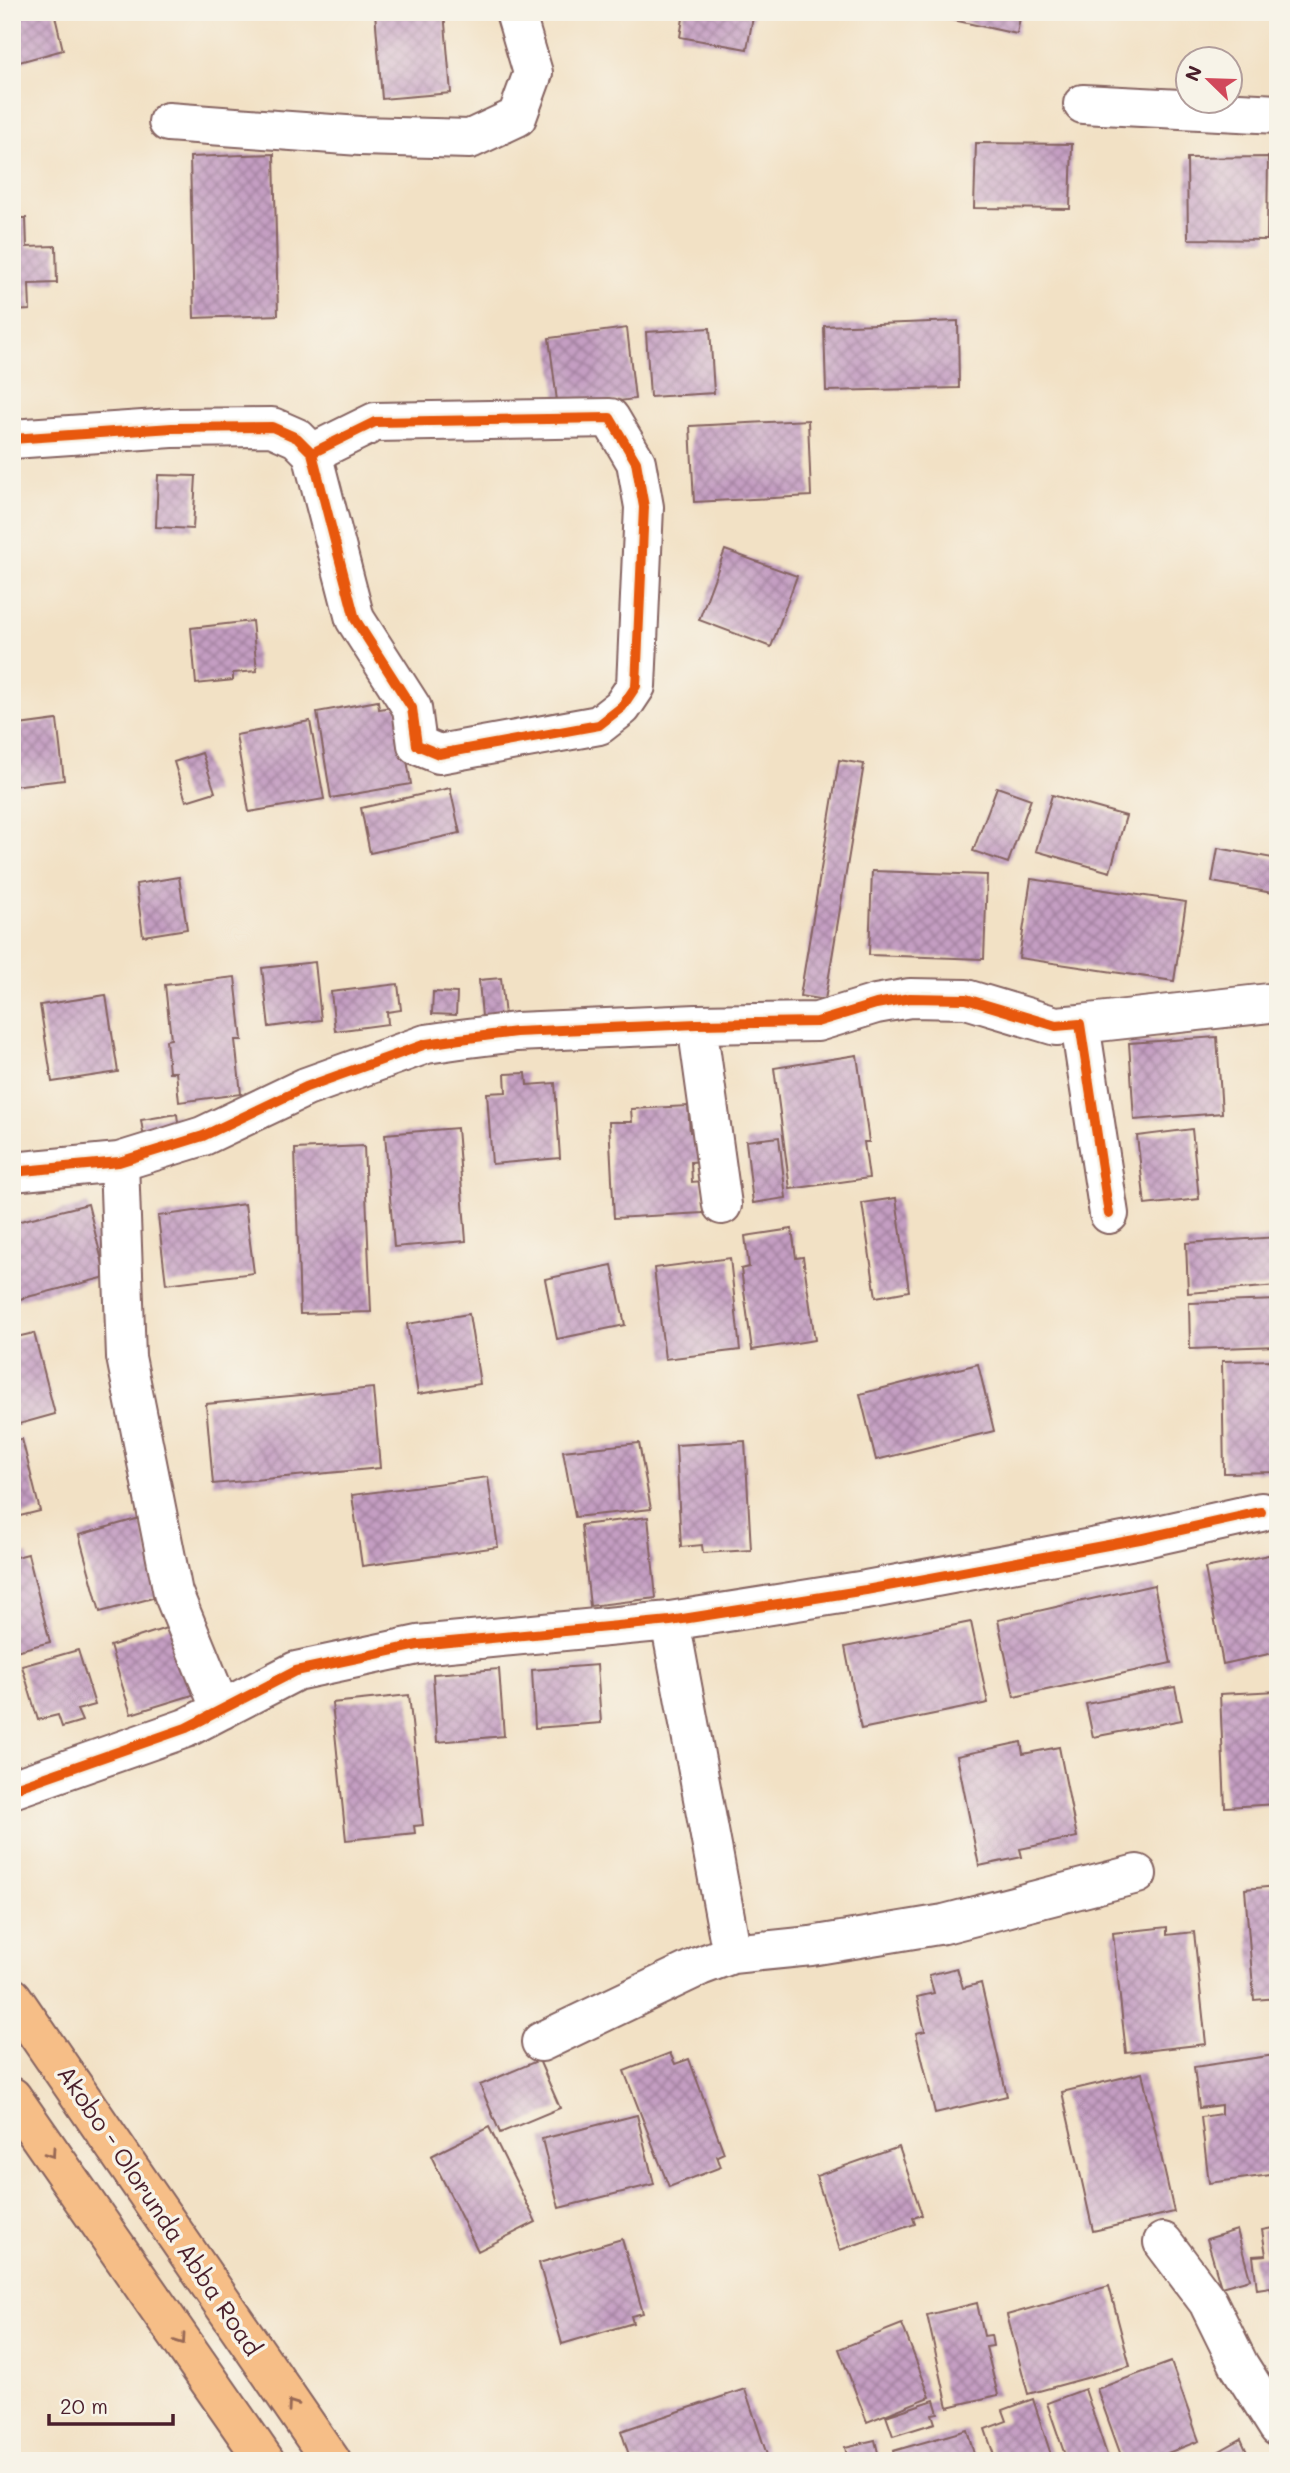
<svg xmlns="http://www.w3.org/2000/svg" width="1290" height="2473" font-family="Mali,sans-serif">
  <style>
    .building { fill: url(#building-cross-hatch) }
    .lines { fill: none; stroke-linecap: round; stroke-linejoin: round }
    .minor-casing { stroke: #856361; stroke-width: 42 }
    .major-casing { stroke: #856361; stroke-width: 42 }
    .minor { stroke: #fff; stroke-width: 38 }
    .major { stroke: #f6be87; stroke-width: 38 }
    .cycleway-casing { stroke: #f7f3e8; stroke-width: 15 }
    .cycleway { stroke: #e8590c; stroke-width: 10 }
    .oneway { stroke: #976754 }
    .labels { text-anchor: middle; stroke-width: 7; stroke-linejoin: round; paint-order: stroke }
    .street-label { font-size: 24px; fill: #4a1f2b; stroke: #f7f3e8 }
  </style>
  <defs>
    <pattern id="building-cross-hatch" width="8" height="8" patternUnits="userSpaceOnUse" patternTransform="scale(1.75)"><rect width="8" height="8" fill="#c49ec2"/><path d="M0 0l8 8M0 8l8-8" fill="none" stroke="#a1809e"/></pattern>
  </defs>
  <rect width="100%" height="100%" fill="#f7f3e8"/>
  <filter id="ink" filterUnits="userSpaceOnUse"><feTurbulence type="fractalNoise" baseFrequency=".0143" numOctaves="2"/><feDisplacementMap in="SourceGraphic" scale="14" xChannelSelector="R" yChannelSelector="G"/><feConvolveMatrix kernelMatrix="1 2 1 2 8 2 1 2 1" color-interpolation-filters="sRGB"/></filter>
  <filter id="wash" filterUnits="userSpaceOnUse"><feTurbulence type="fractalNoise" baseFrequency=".00686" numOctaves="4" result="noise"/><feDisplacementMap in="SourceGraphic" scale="28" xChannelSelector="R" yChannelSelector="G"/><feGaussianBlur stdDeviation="1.57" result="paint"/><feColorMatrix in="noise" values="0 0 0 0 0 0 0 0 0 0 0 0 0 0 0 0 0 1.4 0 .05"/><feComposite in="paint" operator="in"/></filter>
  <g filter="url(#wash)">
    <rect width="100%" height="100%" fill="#f2e1c5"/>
    <g id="blocks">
      <path class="building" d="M12 12H54L63 50 12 64Z
        M375 12H444L451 93 382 99Z
        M684 12H754L747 49 680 37Z
        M945 12H1021L1017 34 944 18Z
        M976 143 1072 144 1070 209 974 208Z
        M274 154 278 315 194 318 190 157Z
        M1268 157 1267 240 1188 239 1187 158Z
        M12 218H26L27 247 56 246 57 283 29 284 30 310 12 311V273H21L20 261 12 262Z
        M958 321 959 388 826 391 824 326Z
        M627 328 635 399 558 409 549 338Z
        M710 328 714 393 650 397 646 332Z
        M808 420 811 496 694 502 690 426Z
        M158 475 196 476 193 529 156 527Z
        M725 550 797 576 771 647 699 620Z
        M252 621 257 671 233 673V680L196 684 191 628Z
        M378 701 379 709 398 706 411 784 331 798 317 712Z
        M57 720 64 780 12 786V726Z
        M310 721 324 799 249 812 236 735Z
        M202 753 215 792 186 801 174 762Z
        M839 760 864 764 825 1000 800 996Z
        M997 787 1031 799 1008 863 973 851Z
        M450 788 460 833 370 853 361 808Z
        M1052 795 1126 816 1110 872 1036 851Z
        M1218 848 1278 859V894L1212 882Z
        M872 871 987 875 984 959 869 955Z
        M179 877 187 929 143 936 136 884Z
        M1031 879 1186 902 1174 981 1019 958Z
        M315 962 321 1020 269 1027 262 968Z
        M235 977 242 1040H235L241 1094 179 1102 176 1072H169L166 1040 171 1039 165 985Z
        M501 978 505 1016 482 1017 479 980Z
        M398 984 401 1010 387 1012 388 1024 335 1031 331 992Z
        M433 992 457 993 456 1015 432 1014Z
        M106 995 118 1072 52 1082 40 1005Z
        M1217 1037 1222 1113 1134 1120 1129 1043Z
        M857 1055 869 1142H864L869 1178 790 1189 774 1068Z
        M526 1073 527 1085 555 1083 560 1158 492 1164 487 1093 506 1092 505 1074Z
        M688 1106 690 1132H702L704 1161 691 1162 692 1182 702 1181 703 1213 614 1218 609 1122H632L631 1109Z
        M177 1114 180 1140 145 1145 141 1120Z
        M457 1128 466 1241 394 1247 385 1134Z
        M1192 1129 1199 1199 1145 1205 1137 1136Z
        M779 1137 786 1198 753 1203 746 1141Z
        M364 1146 371 1312 300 1314 295 1149Z
        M896 1198 909 1291 876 1297 862 1203Z
        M88 1204 106 1277 12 1301V1223Z
        M245 1204 254 1273 166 1284 158 1216Z
        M792 1229 796 1258 803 1257 815 1340 752 1350 741 1269 749 1267 745 1236Z
        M1278 1237V1286L1188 1293 1186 1243Z
        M730 1258 740 1350 665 1359 654 1268Z
        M612 1265 625 1325 557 1339 545 1279Z
        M1278 1300V1346L1190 1349 1189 1303Z
        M469 1314 480 1384 418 1394 407 1324Z
        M34 1333 55 1414 12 1426V1338Z
        M1278 1360V1472L1224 1473 1222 1361Z
        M978 1364 994 1431 876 1460 860 1394Z
        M373 1388 380 1468 213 1484 206 1404Z
        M22 1439 40 1511 12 1518V1441Z
        M745 1441 751 1550 703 1553 702 1545 681 1547 676 1445Z
        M639 1443 651 1509 575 1517 563 1451Z
        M488 1477 498 1547 362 1566 352 1495Z
        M648 1517 656 1598 590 1606 581 1525Z
        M140 1518 160 1596 100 1612 79 1535Z
        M1278 1553V1652L1223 1664 1205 1568Z
        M28 1554 50 1642 12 1652V1558Z
        M1154 1585 1171 1663 1014 1697 998 1620Z
        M971 1622 988 1703 861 1729 845 1647Z
        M179 1624 199 1693 131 1714 110 1646Z
        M78 1650 95 1705 77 1710 82 1721 62 1727 58 1715 38 1720 22 1666Z
        M597 1665 601 1723 535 1728 532 1670Z
        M499 1669 504 1736 437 1742 433 1674Z
        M1175 1687 1182 1720 1093 1737 1086 1704Z
        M1278 1691V1804L1225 1807 1220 1694Z
        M409 1695 423 1825 414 1826 415 1833 346 1840 332 1703Z
        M1021 1742 1023 1754 1059 1747 1077 1837 1020 1849 1022 1857 979 1866 957 1756Z
        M1278 1886V1998L1254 2000 1245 1889Z
        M1167 1927V1935L1194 1932 1206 2044 1126 2053 1113 1933Z
        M957 1968 963 1988 981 1983 1007 2096 935 2113 916 2033 925 2031 917 1997 934 1993 929 1975Z
        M670 2053 675 2064 689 2059 724 2153 717 2156 721 2167 669 2187 624 2071Z
        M1275 2055 1278 2079V2174L1209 2183 1201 2117 1221 2114V2105L1199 2108 1194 2067Z
        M539 2060 560 2108 500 2133 480 2085Z
        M1142 2073 1174 2212 1093 2231 1062 2092Z
        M637 2115 654 2184 559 2208 542 2139Z
        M489 2127 536 2222 478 2251 431 2156Z
        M899 2147 922 2215 913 2218 915 2224 840 2250 816 2176Z
        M1278 2227V2292L1272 2293 1270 2287 1257 2289 1253 2256 1266 2255 1262 2230Z
        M1237 2230 1250 2279 1221 2287 1207 2239Z
        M622 2239 643 2313 631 2316 633 2323 562 2344 539 2263Z
        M1109 2286 1130 2366 1028 2394 1007 2315Z
        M977 2303 984 2336 991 2335 993 2346 986 2347 998 2395 948 2407 927 2315Z
        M902 2324 930 2397 867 2422 839 2349Z
        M1276 2329H1278V2371L1272 2370Z
        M1171 2362 1199 2441 1147 2461H1123L1097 2389Z
        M745 2389 767 2455 750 2461H631L621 2431Z
        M1085 2389 1109 2461H1067L1047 2403Z
        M1033 2399 1053 2461H996L985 2429 1007 2421 1003 2410Z
        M934 2400 938 2413 932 2414 935 2423 893 2436 886 2416Z
        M967 2430 976 2461H896L893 2451Z
        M1241 2439 1251 2461H1202Z
        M875 2440 880 2461H848L845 2447Z"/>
    </g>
  </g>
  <g filter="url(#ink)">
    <use href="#blocks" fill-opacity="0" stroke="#856361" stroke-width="2"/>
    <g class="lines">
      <g class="minor-casing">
        <path id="minor" d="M1083 104 1278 114
          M168 122 360 136 470 139 517 117 533 73 515 12
          M12 439 172 428 272 427 297 438 312 453 355 619 412 708 417 745 439 754 599 725 622 707 636 686 644 507 636 462 610 418 375 422 312 453
          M697 1024 722 1205
          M1080 1024 1278 1002
          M119 1162 126 1357 173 1593 221 1710
          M12 1172 119 1162 203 1136 306 1087 426 1044 460 1039 516 1032 697 1024 817 1022 876 1004 910 998 966 999 1056 1026 1080 1024 1109 1214
          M670 1621 732 1954
          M12 1789 186 1728 296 1671 418 1645 670 1621 866 1590 1140 1539 1261 1512
          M541 2042 700 1966 732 1954 811 1946 944 1924 1137 1874
          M1163 2242 1208 2302 1239 2365 1278 2427"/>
      </g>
      <g class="major-casing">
        <path id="major" d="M12 1997 331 2461
          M12 2097 265 2461"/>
      </g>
      <use href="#minor" class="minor"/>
      <use href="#major" class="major"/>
      <g class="cycleway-casing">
        <path id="cycleway" d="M12 439 172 428 272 427 297 438 312 453 355 619 412 708 417 745 439 754 599 725 622 707 636 686 644 507 636 462 610 418 375 422 312 453
          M12 1172 119 1162 203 1136 306 1087 426 1044 460 1039 516 1032 697 1024 817 1022 876 1004 910 998 966 999 1056 1026 1080 1024 1109 1214
          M12 1789 186 1728 296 1671 418 1645 670 1621 866 1590 1140 1539 1261 1512"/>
      </g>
      <use href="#cycleway" class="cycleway"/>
    </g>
    <defs><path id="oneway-chevron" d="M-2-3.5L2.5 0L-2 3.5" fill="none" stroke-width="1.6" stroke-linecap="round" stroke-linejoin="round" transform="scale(1.75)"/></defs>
    <g class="oneway">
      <use href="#oneway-chevron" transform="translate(51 2153) rotate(55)"/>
      <use href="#oneway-chevron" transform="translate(181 2340) rotate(55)"/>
      <use href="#oneway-chevron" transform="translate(292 2405) rotate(-125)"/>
    </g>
  </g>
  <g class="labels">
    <g class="street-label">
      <text transform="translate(159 2211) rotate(56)" y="8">Akobo - Olorunda Abba Road</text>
    </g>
  </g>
  <rect width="1290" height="2473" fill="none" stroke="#f7f3e8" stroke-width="42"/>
  <g transform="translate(1209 80) rotate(293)"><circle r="33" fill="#f7f3e8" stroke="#b29e9c" stroke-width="2"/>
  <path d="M0-5L12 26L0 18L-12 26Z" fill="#d1495b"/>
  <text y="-10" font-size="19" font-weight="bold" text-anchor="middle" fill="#4a1f2b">N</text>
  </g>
  <path d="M49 2414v10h124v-10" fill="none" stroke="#4a1f2b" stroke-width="3.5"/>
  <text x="60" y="2414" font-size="21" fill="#4a1f2b" stroke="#f7f3e8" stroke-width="5" paint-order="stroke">20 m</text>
</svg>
